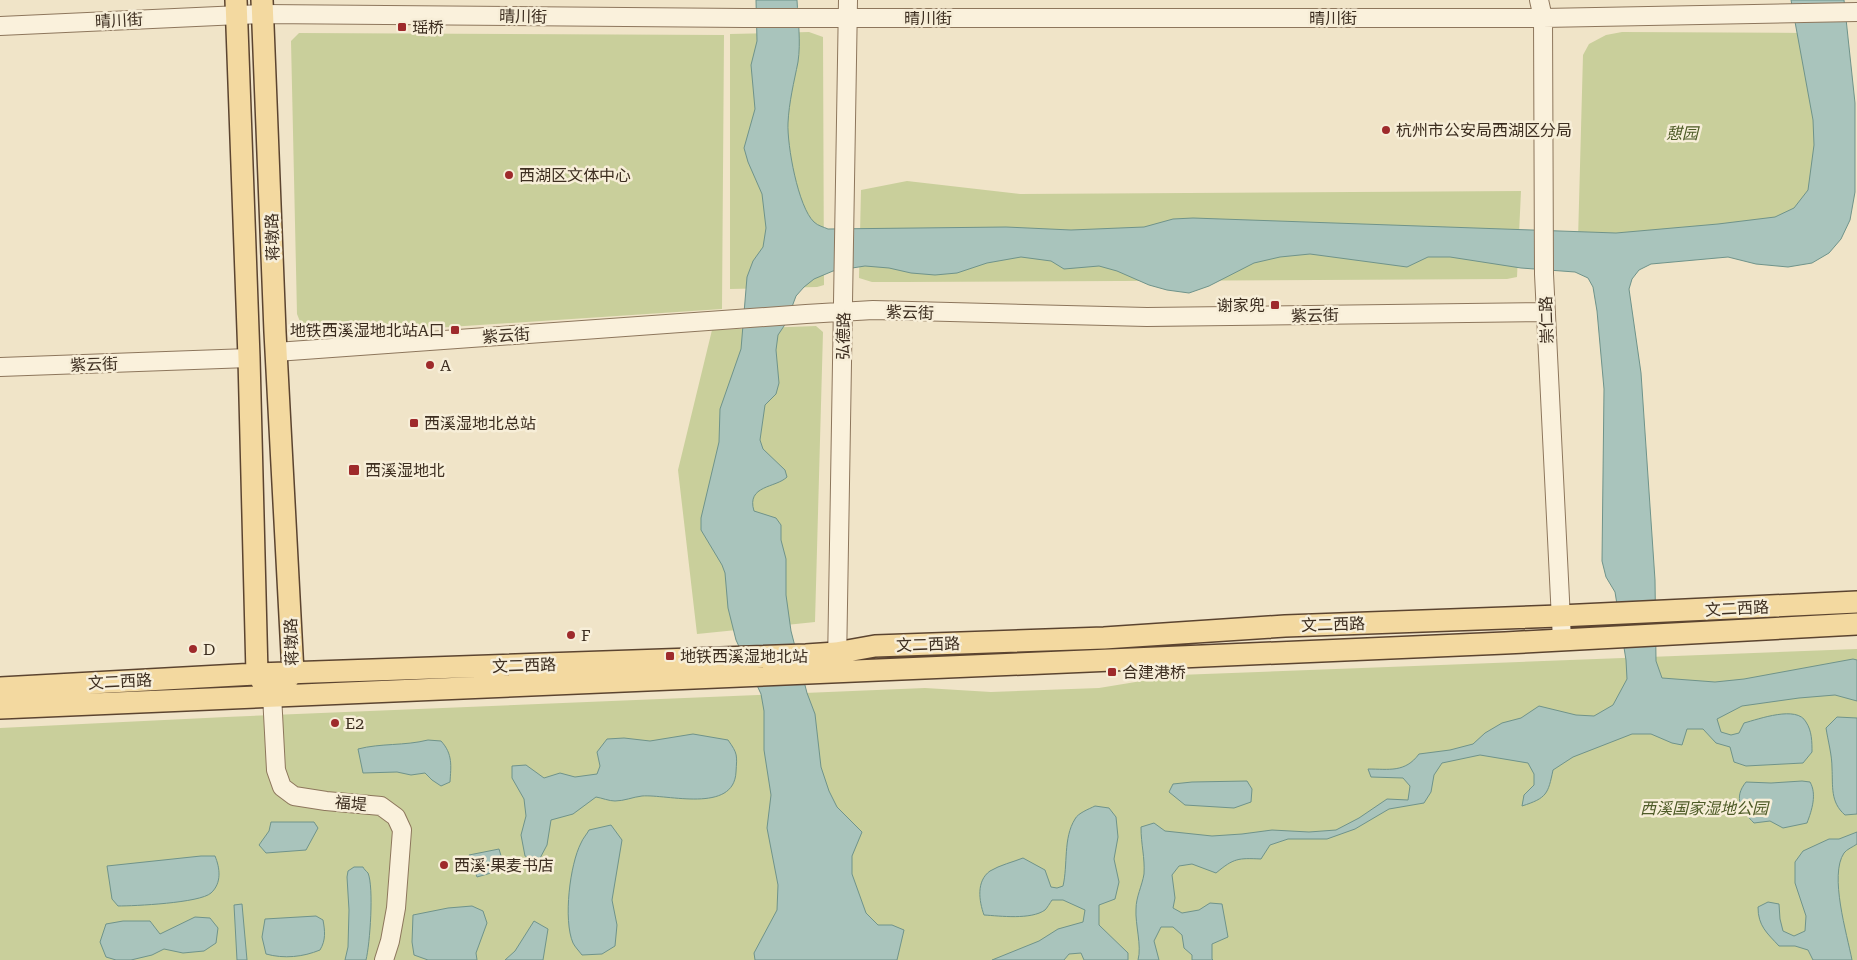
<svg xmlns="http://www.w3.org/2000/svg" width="1857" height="960" font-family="'Roboto Serif','Noto Sans SC',serif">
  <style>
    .green { fill: #c9cf9b }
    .water { fill: #a9c4bc; stroke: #6f938a }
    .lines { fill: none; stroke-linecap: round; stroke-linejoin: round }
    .minor-casing { stroke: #8d765c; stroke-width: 20 }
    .major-casing { stroke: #5b4430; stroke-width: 24 }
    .minor { stroke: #faf1dc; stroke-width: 18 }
    .major { stroke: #f3d9a0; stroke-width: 21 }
    .poi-dot { fill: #9e2a2b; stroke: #f7eed8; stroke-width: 2 }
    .labels { text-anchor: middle; stroke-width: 5; stroke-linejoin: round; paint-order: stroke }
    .street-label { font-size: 16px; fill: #3d2e20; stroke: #f7eed8 }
    .poi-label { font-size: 16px; fill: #3d2e20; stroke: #f7eed8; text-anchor: start }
    .park-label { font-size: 16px; font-style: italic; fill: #4d5a26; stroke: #f7eed8 }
  </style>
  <rect width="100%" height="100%" fill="#f0e4c8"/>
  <path class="green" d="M809 32 823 37 824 285 817 287 730 289V34Z
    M1622 32 1807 33 1822 133 1813 193 1785 221 1578 240 1583 55 1589 44 1606 35Z
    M299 33 724 35 722 309 313 336 305 334 297 314 291 41Z
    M907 181 1020 194 1521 191 1517 277 1507 279 903 282H872L859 278 861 190Z
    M816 326 823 332 815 622 697 634 678 470 712 330Z
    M1857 649V960H0V728L226 717 925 688 991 692 1099 688 1178 675Z"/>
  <path class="water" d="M756 0H797C798 20 801 42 798 62 794 82 789 102 788 123 787 145 798 207 814 222 818 226 824 227 828 229L1006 227 1071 230 1144 227 1173 219 1193 218 1616 233 1718 224 1775 217 1794 208 1808 190 1814 145 1813 120 1791 0H1844L1855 103V192L1850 220 1841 239 1829 253 1812 263 1788 267 1756 264 1728 257 1651 264 1639 270 1632 279 1629 289 1641 373 1655 580 1656 661 1662 678 1715 682 1744 679 1853 659 1857 660V701L1835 695 1799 698 1742 706 1717 719 1721 732 1731 735 1739 733 1744 723C1759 719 1797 705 1806 722 1812 731 1812 742 1812 752L1803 763 1746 766 1734 762 1730 747 1716 743 1703 729H1687L1682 745 1672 743 1651 734H1632L1573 757 1553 770C1548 794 1547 798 1522 806L1524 795 1534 785V774L1528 763 1480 755 1442 763 1434 775 1431 792 1424 803 1389 809 1355 829 1327 839H1288L1270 845 1261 859C1238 858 1234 858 1216 873L1192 864 1179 866 1172 875 1175 898 1173 908 1182 913 1199 910 1210 903 1222 904 1228 937 1212 944V959L1213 960H1192V955L1184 948 1182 935 1173 927H1161L1154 941 1159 960H1138C1142 946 1135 924 1136 909 1136 897 1142 886 1144 874 1145 857 1141 845 1141 827L1154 823 1165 831 1212 836 1242 834 1272 830 1309 832 1336 830 1359 818 1387 799 1408 800 1410 786 1403 778 1371 777 1368 769C1389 769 1405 773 1419 754L1450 750 1473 744 1485 733 1502 723 1521 718 1539 706 1576 715 1594 716 1613 705 1627 679 1626 660 1615 592 1606 577 1602 561 1604 389 1597 311 1593 287 1588 278 1575 272 1521 268 1450 257H1428L1407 267 1310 254 1280 257 1254 263 1209 286 1189 293 1167 290 1149 285 1117 271 1099 266 1064 269 1051 261 1021 257 987 263 957 273 935 275 911 273 889 268 865 266 833 271 814 279 804 287 796 296 786 323 778 335 776 350 779 383 776 394 765 405 760 440 763 449 785 470 787 477C776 488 746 485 754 511L776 518 781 525V540L786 559V595L791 631 807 693 815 714 821 767 829 791 837 807 862 832 852 856V874L866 913 878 925H892L904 930 897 960H755L754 953 777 910 778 885 767 828 771 795 764 750V711L761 694 736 640 728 608 725 573 722 565 701 530V518L719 442 720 409 741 349 747 277 753 261 763 247 766 228 762 194 748 162 744 148 755 109 751 65 757 41Z
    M1837 717 1857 718V814L1845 815C1830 802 1833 786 1832 768 1832 755 1828 741 1826 728Z
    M693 734 728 740C738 754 737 755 736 772 734 814 667 794 642 796 633 797 624 801 615 801 609 801 602 798 596 797L573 814 551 820 547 845 538 862 525 856 521 835 526 816 524 799 512 778V766L526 765 544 778 560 773 575 777 597 774 600 766 597 752 607 739 624 738 650 741Z
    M428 740 441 741C453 754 451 766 450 782L441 786 432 780 425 773 411 775 397 772 363 773 358 749C381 743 404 746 428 740Z
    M1247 781 1252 789 1251 802 1234 808 1185 805 1169 792 1173 784 1192 782Z
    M1802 781 1810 782C1817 794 1812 810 1807 823L1783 828 1770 821 1754 823C1741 810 1733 798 1746 782L1771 783Z
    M1095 806 1109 808 1116 817 1118 837 1114 859 1119 882 1115 899 1099 905V925L1128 953V960H1084L1081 953 1069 954 1064 960H992L1039 941 1058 929 1083 922 1085 910 1063 900H1052C1050 903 1047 908 1045 910 1031 920 1000 916 984 915 979 901 976 881 990 871 1000 865 1013 862 1023 858L1045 870 1051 887 1057 888 1063 886C1068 865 1063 838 1075 819 1078 813 1089 809 1095 806Z
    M271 822H314L318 828 306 850 266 853 259 845 269 831Z
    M611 825 622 840 612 900 617 925 615 946 602 954 582 955C579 951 575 947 573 943 563 920 570 864 581 843 583 838 587 834 589 830Z
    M1857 832V844C1853 847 1847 849 1844 853 1829 875 1847 934 1852 960H1813L1808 950 1795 946H1779C1767 933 1758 926 1758 907L1768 902 1779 904 1780 919 1783 931 1794 936 1805 931 1806 916 1795 883V862L1803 851 1829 839H1839Z
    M499 849 505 869 477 877 469 855Z
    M201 856H215C220 868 222 883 211 893 200 903 134 906 118 906L112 899 107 866Z
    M354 867H363C363 868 367 872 368 873 374 887 370 944 366 960H345L348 947 349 910 347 877 348 871Z
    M242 904 247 960H237L234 905Z
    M472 906 483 911 487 923 476 953 477 960H428L414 955 412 942 413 915 448 908Z
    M316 916 323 920C325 931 326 940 320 950 303 957 284 959 266 954L262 937 265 919Z
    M195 917 210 918 218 928 216 943 204 951 183 953 164 949 152 955 131 960H116L106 957 100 942 106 924 123 921H150L160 934Z
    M534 921 548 929 543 960H505L515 951Z"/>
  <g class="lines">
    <g class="minor-casing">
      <path id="minor" d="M1539 0 1543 18 1544 274 1562 640
        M0 26 263 14 744 18H1543L1857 12
        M276 352 806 314 873 310 1147 317 1546 312
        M0 367 249 358
        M837 665 848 0
        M272 695 276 770 282 787 294 796 326 801 381 806 396 817 402 830 396 908 390 941 384 960"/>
    </g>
    <g class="major-casing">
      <path id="major" d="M236 0 249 358 257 674 265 685
        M262 0 275 332 293 673 283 683
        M0 688 257 674 806 655 836 653 875 646 1104 638 1285 626 1559 616 1857 602
        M0 708 1505 643 1857 624"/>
    </g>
    <use href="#minor" class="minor"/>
    <use href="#major" class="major"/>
  </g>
  <g class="poi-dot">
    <rect x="397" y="22" width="10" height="10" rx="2.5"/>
    <circle cx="1386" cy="130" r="5"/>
    <circle cx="509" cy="175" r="5"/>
    <rect x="1270" y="300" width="10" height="10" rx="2.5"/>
    <rect x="450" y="325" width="10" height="10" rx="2.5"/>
    <circle cx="430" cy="365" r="5"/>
    <rect x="409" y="418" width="10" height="10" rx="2.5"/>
    <rect x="348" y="464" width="12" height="12" rx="2.5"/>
    <circle cx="571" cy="635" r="5"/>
    <circle cx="193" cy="649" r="5"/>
    <rect x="665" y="651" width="10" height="10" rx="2.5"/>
    <rect x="1107" y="667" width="10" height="10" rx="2.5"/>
    <circle cx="335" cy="723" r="5"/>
    <circle cx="444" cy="865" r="5"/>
  </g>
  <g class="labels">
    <g class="street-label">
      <text transform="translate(523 16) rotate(1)" y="6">晴川街</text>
      <text x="928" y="24">晴川街</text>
      <text x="1333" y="24">晴川街</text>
      <text transform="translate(119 20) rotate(-3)" y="6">晴川街</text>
      <text transform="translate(272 237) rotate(-92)" y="6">蒋墩路</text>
      <text transform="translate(910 312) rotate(2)" y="6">紫云街</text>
      <text transform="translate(1315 315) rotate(-1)" y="6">紫云街</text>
      <text transform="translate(1546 320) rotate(-92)" y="6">崇仁路</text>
      <text transform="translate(506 335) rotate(-4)" y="6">紫云街</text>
      <text transform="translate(843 336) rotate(-89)" y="6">弘德路</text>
      <text transform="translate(94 364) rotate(-2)" y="6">紫云街</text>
      <text transform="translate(1737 608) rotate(-3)" y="6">文二西路</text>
      <text transform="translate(1333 624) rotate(-2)" y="6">文二西路</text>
      <text transform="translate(291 642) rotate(-92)" y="6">蒋墩路</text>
      <text transform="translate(928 644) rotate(-2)" y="6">文二西路</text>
      <text transform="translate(524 665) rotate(-2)" y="6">文二西路</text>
      <text transform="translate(120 681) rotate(-3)" y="6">文二西路</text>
      <text transform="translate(351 803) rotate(5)" y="6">福堤</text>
    </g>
    <g class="poi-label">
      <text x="412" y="33">瑶桥</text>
      <text x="1396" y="136">杭州市公安局西湖区分局</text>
      <text x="519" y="181">西湖区文体中心</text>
      <text x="1265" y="311" text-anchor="end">谢家兜</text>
      <text x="445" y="336" text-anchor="end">地铁西溪湿地北站A口</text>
      <text x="440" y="371">A</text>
      <text x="424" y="429">西溪湿地北总站</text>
      <text x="365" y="476">西溪湿地北</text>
      <text x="581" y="641">F</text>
      <text x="203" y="655">D</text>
      <text x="680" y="662">地铁西溪湿地北站</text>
      <text x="1122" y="678">合建港桥</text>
      <text x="345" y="729">E2</text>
      <text x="454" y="871">西溪·果麦书店</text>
    </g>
    <g class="park-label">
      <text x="1682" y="139">憇园</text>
      <text x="1704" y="814">西溪国家湿地公园</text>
    </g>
  </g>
</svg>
